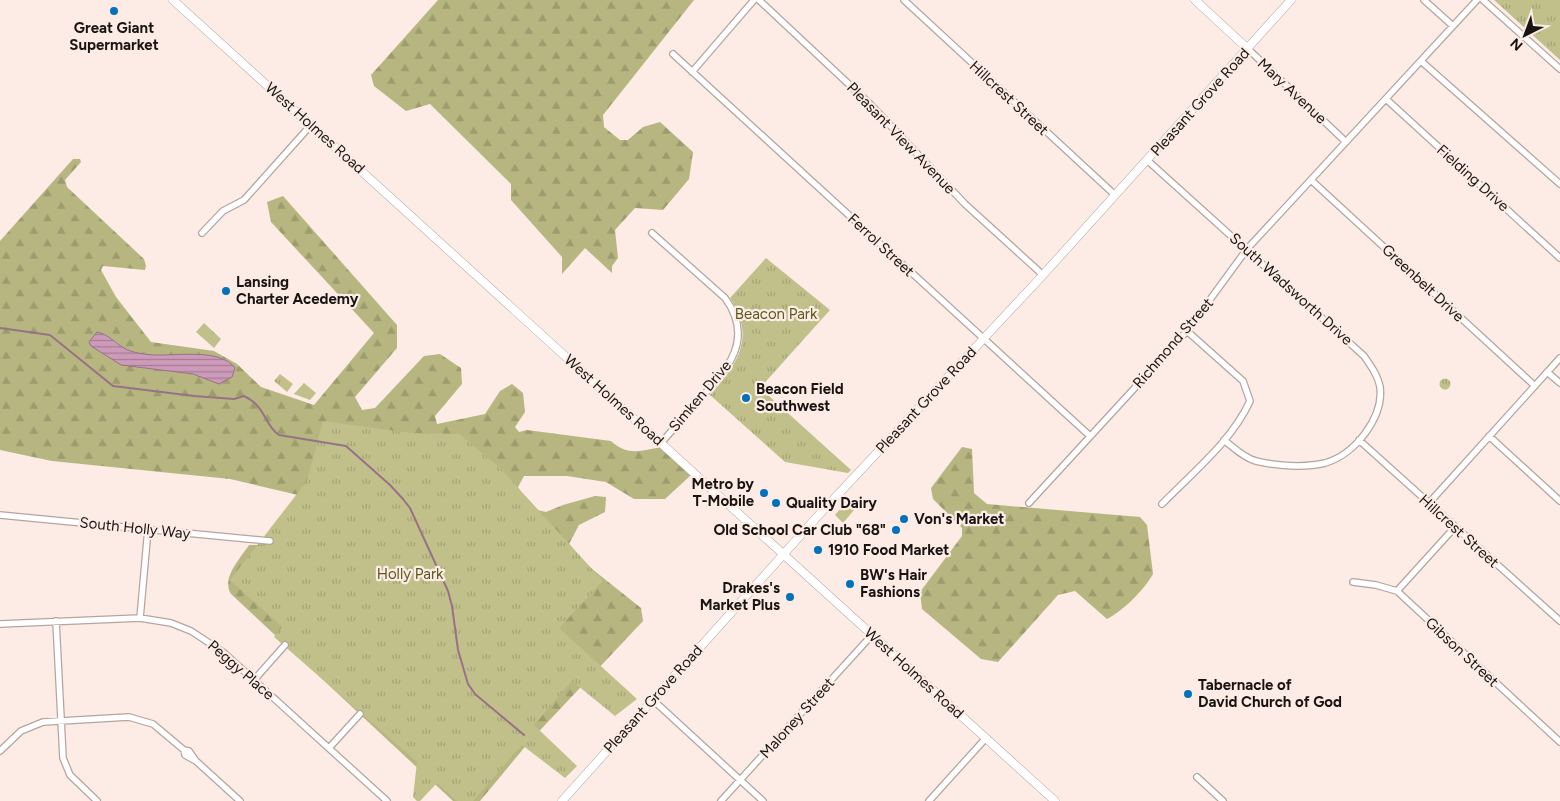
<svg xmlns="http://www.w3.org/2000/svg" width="1560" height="801" font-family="Figtree,sans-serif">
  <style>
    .forest { fill: url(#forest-firs) }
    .park { fill: url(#park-tufts) }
    .garden { fill: #c1c08a }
    .water { fill: url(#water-rules); stroke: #977287 }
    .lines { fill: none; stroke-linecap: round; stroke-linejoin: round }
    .stream { stroke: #977287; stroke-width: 2 }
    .street-casing { stroke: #b4a59f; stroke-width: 8 }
    .secondary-casing { stroke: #b4a59f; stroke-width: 9 }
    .street { stroke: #fff; stroke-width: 5.5 }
    .secondary { stroke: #fff; stroke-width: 8 }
    .poi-dot { fill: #0072bc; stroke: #fcece5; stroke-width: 2 }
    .labels { text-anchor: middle; stroke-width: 4.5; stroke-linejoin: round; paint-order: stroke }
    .poi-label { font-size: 15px; font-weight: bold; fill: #191412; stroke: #fcece5; text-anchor: start }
    .street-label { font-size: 15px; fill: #191412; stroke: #fcece5 }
    .park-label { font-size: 15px; fill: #5b591b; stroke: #fcece5 }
  </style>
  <defs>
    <pattern id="forest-firs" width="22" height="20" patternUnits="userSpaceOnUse" patternTransform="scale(1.25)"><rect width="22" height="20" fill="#b7b680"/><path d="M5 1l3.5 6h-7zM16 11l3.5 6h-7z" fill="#9d9c6e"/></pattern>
    <pattern id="park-tufts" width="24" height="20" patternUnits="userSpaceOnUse" patternTransform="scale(1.25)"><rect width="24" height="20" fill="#c1c08a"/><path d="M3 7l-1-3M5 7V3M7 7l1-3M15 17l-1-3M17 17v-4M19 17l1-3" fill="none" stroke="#a5a476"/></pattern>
    <pattern id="water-rules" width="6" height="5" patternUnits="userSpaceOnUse" patternTransform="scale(1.25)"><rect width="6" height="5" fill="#cd9ab9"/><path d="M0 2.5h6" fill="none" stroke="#a67c95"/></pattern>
  </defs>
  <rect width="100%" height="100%" fill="#fcece5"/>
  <path class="forest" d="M438 0H694L603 115 604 127 620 140H628L643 127 660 122 693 152 689 179 663 210 635 208 615 230 618 258 612 266V273L585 248 562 274V257L511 200V184L430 104 406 111 374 86 371 75Z
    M73 159H80L81 162 65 180 67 187 144 259 146 266 145 270 103 266 101 270 116 297 151 342 214 351 237 364 261 387 314 405 374 333 271 222 267 202 283 196 397 325V348L355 397 362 410 375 408 424 356 440 354 461 368 462 384 435 416 437 424 485 414 500 391 512 384 523 393 525 412 515 427 519 432 527 430 611 441C627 456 641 451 661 447L691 475 665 499H634L606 482 567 476H524L518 487 529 508 546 512 563 505 595 496 606 497 605 512 579 525 569 544 587 565 641 608 643 621 529 742 480 801H453L231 594C221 578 240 559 249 545H261L298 495 230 479 52 461 0 450V241Z
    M962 447 972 449 974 493 987 504 1140 517 1147 525 1153 574C1143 591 1124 610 1107 619L1075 591 1058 595 998 662 981 659 922 609 920 592 962 536V528L933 499 931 488Z"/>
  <path class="park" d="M1494 0H1560V60Z
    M766 258 830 310 760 388 851 470 848 473 785 462 710 395C738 364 756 337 730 298Z
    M204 323 221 339 214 348 196 332Z
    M280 374 293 384 287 392 274 381Z
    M1439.5 384a5.5 5.5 0 1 1 11 0a5.5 5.5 0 1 1-11 0Z
    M304 383 316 393 310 400 294 394Z
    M323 421 411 433 459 434 500 468 603 581 559 628 637 699 615 716 572 681 534 725 577 766 565 778 522 745 473 801H457L437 783 420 801H417L413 797 417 762 274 637 282 627 230 580 307 481Z
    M847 501 855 509 843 523 835 515Z"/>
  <path class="garden" d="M739 379 766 403 753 417 727 393Z"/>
  <path class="water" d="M97 332C108 334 115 343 124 348 132 353 144 354 153 355 175 356 221 348 235 368L232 377 219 384 193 374 121 365 91 346 89 342Z"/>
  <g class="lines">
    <path class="stream" d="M0 328 50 335 113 386 194 396 234 399 244 396C266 406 264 425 279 435L346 446 390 485 403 499 410 508 448 591 452 606 458 650 468 684 475 694 524 735"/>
    <g class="street-casing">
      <path id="street" d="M759 0 871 105 965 204 1043 275
        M904 0 1115 195
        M1424 0 1453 26
        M1483 0 1560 69
        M1248 49 1346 142
        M673 54 1090 436
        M1421 61 1560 184
        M692 72 754 0
        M1386 99 1560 258
        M1147 160 1364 356C1371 366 1378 376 1380 387 1384 418 1354 455 1325 463 1305 468 1276 466 1256 461 1244 458 1233 447 1224 440
        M1311 180 1535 386
        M202 233 223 211 244 200 311 125
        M652 233 725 298C755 339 728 369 700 399 687 414 674 428 661 443
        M1547 372 1560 383
        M1489 436 1560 501
        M1359 440 1560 621
        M1029 503 1187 331 1247 249 1477 0
        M1429 503 1560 358
        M1162 504C1192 473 1232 441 1250 401L1243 381 1187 331
        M0 515 270 541
        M1353 582 1376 585 1397 591 1560 742
        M1397 591 1455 527
        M140 618 148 529
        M56 621 63 758 70 775 97 801
        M0 624 140 618 171 623 191 631 223 652 387 801
        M254 680 285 645
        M653 700 763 801
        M329 748 360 714
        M0 751 21 731 43 722 129 717 153 724 184 750 189 751 196 761 185 755 184 750
        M196 761 240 801
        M1197 777 1223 801
        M721 801 872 635
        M929 801 986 738"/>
    </g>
    <g class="secondary-casing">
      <path id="secondary" d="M173 0 1055 801
        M1195 0 1248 49
        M562 801 816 518 1043 275 1291 0"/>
    </g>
    <use href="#street" class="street"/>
    <use href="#secondary" class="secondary"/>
  </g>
  <g class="poi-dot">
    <circle cx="114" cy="11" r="5"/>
    <circle cx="226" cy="291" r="5"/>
    <circle cx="746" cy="398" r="5"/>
    <circle cx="764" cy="493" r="5"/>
    <circle cx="776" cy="503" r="5"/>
    <circle cx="904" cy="519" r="5"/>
    <circle cx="896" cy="530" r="5"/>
    <circle cx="818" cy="550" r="5"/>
    <circle cx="850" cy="584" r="5"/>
    <circle cx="790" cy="597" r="5"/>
    <circle cx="1188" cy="694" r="5"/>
  </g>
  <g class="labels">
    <g class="poi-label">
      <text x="114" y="33" text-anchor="middle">Great Giant<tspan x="114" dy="17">Supermarket</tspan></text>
      <text x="236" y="287">Lansing<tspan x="236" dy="17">Charter Acedemy</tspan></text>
      <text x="756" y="394">Beacon Field<tspan x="756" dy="17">Southwest</tspan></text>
      <text x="754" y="489" text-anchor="end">Metro by<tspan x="754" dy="17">T-Mobile</tspan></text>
      <text x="786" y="508">Quality Dairy</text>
      <text x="914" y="524">Von's Market</text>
      <text x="886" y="535" text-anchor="end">Old School Car Club "68"</text>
      <text x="828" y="555">1910 Food Market</text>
      <text x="860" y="580">BW's Hair<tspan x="860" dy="17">Fashions</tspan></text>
      <text x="780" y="593" text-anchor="end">Drakes's<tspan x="780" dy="17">Market Plus</tspan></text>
      <text x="1198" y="690">Tabernacle of<tspan x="1198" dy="17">David Church of God</tspan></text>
    </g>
    <g class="street-label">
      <text transform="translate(1292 91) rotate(43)" y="5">Mary Avenue</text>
      <text transform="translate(1009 98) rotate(43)" y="5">Hillcrest Street</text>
      <text transform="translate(1200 102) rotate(-48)" y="5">Pleasant Grove Road</text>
      <text transform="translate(315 128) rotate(42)" y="5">West Holmes Road</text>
      <text transform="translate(901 138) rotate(46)" y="5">Pleasant View Avenue</text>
      <text transform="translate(1473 178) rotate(42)" y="5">Fielding Drive</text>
      <text transform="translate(881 245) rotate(43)" y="5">Ferrol Street</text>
      <text transform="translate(1423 283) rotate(43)" y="5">Greenbelt Drive</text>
      <text transform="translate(1291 289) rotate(42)" y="5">South Wadsworth Drive</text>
      <text transform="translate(1173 343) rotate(-49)" y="5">Richmond Street</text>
      <text transform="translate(700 396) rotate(-50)" y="5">Simken Drive</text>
      <text transform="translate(614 400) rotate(42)" y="5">West Holmes Road</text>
      <text transform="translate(926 400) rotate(-47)" y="5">Pleasant Grove Road</text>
      <text transform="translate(135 528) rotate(6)" y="5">South Holly Way</text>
      <text transform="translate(1459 531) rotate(42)" y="5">Hillcrest Street</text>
      <text transform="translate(1462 652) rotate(43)" y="5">Gibson Street</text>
      <text transform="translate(241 670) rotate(41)" y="5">Peggy Place</text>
      <text transform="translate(914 673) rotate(42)" y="5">West Holmes Road</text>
      <text transform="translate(653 699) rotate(-48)" y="5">Pleasant Grove Road</text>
      <text transform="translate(797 718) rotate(-48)" y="5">Maloney Street</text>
    </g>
    <g class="park-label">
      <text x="776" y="319">Beacon Park</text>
      <text x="410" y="579">Holly Park</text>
    </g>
  </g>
  <g transform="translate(1525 35) rotate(222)" stroke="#fcece5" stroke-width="4" paint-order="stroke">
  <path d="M0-4L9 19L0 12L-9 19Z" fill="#191412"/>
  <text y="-8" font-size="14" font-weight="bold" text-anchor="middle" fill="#191412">N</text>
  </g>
</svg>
